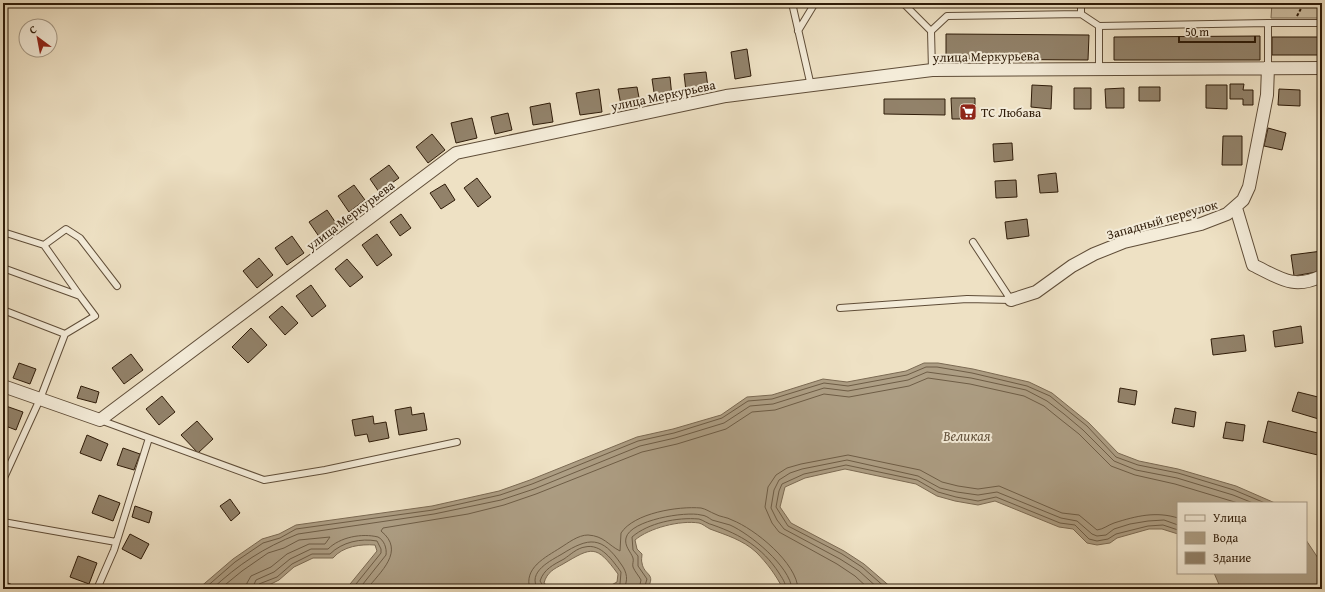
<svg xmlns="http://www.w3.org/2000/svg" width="1325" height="592" font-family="'Gentium Book Plus',serif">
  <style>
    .green { fill: #cec0a4; stroke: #7e6e56 }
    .water { fill: #ad9e84; stroke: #7b6a53 }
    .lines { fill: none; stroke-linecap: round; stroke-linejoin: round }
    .shore { stroke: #6e5d46; stroke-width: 1 }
    .building { fill: #92826a; stroke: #2f1c09 }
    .service-casing { stroke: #5f4d38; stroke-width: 8 }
    .minor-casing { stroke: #5f4d38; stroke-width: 14 }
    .path { stroke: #2f1c09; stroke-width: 2; stroke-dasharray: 3 2; stroke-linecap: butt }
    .service { stroke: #f4ecd9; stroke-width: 6 }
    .minor { stroke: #f4ecd9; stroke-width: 12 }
    .labels { text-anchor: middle; stroke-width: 4; stroke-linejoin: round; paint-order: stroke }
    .street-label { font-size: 13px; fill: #2f1c09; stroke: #f4ecd9 }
    .poi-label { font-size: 13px; fill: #2f1c09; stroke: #f4ecd9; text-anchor: start }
    .water-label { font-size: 14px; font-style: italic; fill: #61503a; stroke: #f4ecd9 }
  </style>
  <rect width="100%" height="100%" fill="#eee1c4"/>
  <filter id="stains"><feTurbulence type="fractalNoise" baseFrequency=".005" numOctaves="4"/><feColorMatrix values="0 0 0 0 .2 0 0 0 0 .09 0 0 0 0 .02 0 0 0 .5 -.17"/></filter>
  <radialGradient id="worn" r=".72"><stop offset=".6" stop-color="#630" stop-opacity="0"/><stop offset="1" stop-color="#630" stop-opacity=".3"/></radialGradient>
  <path class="green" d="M1272 3H1322V18H1271Z"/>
  <path class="water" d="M924 363H938L973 369 1029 382 1052 393 1089 423 1118 453 1139 461 1178 469 1236 486 1275 503H1178V534L1162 529H1149L1117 538 1110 543 1097 545 1087 543 1073 529 1059 527 995 501 978 505 955 501 937 496 916 484 845 469 805 478 785 487 780 507 791 523 844 551 864 564 893 589H783C776 575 767 563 756 552 743 540 726 535 710 529 706 527 703 524 699 523 680 520 649 528 635 540L637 549 642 554C642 556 641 561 642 563 644 576 657 573 647 589H579H604L617 582 618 574C596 544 592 547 563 564 554 569 547 572 544 583L549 587 556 589H346L377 551 375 545C361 544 343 546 333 558H313L294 567 279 580 261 589H198L233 559 262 539 279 534 296 525 432 506 499 491 530 480 637 437 673 429 721 415 747 397 772 395 823 379 847 382 906 371Z
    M1306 540 1322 564V589H1221L1214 573H1306Z"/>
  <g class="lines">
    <path class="shore" d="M204 589 235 562 263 543 280 538 296 529 433 510 500 495 532 484 638 441 674 433 722 418 748 401 772 399 824 383 848 386 907 375 926 367H937L972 373 1027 386 1050 396 1067 410 1087 426 1116 457 1138 465 1178 473 1234 490 1265 503
      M212 589C239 564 263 548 298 534L434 514 501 500 534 489 640 446 675 438 724 423 750 406 773 404 824 388 848 391 908 380 927 372 971 378 1026 390 1047 401 1064 414 1083 430 1114 461 1136 470 1177 478 1233 495 1253 503
      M220 589 242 571 268 553 284 548 299 540 330 537 325 544H309L287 554 271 567 251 576 247 583 246 589
      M252 589 256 580 274 572 290 559 311 549H328C340 537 362 533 378 537 384 540 387 548 386 555L359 589
      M257 589 259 584 277 577 292 564 312 554H330C342 542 361 538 377 541L381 549V553L352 589
      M367 589C380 572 406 551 381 531L383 528 468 514 504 505 536 494 642 452 677 444 726 429 752 412 775 410 824 394 849 397 909 386 928 378 970 384 1024 396 1044 406 1060 419 1079 434 1111 466 1135 475 1175 484 1238 503
      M530 589C523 568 546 557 560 548 568 543 578 535 588 535 604 536 608 545 620 551L621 533C634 513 678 506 701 508 706 509 710 512 715 514 720 517 727 517 732 520 755 529 797 563 798 589
      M538 589C526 572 552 560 562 554 589 537 602 536 621 564 627 572 629 581 623 589
      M545 589 540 581C544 569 553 565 564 559 570 555 577 548 585 547 601 543 613 561 621 572L620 584 613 589
      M639 589 641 580C639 576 635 572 633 567 632 564 634 561 633 558 631 552 624 546 626 538 630 520 686 511 701 515 705 515 709 518 712 520 718 522 724 523 730 525 750 534 790 566 792 589
      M644 589 647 579 638 566V556L633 550 632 537C648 523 677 517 699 519 703 520 708 524 713 525 741 535 762 547 779 573 782 578 786 583 786 589
      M869 589 855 576 837 564 779 532 772 523 765 507 768 487 776 475 787 468 801 464 848 455 920 470 942 482 958 486 978 489 999 486 1062 513 1079 515 1097 530C1104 529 1108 525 1114 523 1136 516 1156 511 1178 518
      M879 589 859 571 840 559 784 529 777 520 771 508 774 490 779 480 790 473 802 469 847 460 918 476 940 488 957 492 978 495 997 492 1061 518 1077 521 1092 534 1097 536 1106 535 1114 529 1130 524 1148 521 1164 520 1178 525
      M887 589 862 567 842 554 788 526 776 507 779 491 782 484 804 474 846 465 917 480 938 492 956 497 978 501 996 497 1060 523 1075 525 1089 539 1097 541 1108 539 1116 534 1148 526 1163 525 1178 530"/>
  </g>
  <path class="building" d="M1090 3H1116V7H1090Z
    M946 34 1089 35 1088 60 946 59Z
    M1260 36V60H1114V37Z
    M1272 37H1322V55H1272Z
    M747 49 751 76 735 79 731 52Z
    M706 72 708 88 686 91 684 74Z
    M670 77 672 97 655 99 652 79Z
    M1230 84H1244L1243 90H1253V105H1243V99H1230Z
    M1032 85 1052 86 1051 109 1031 107Z
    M1206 85H1227V109L1206 108Z
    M637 87 640 103 621 105 618 89Z
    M1139 87H1160V101H1139Z
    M1074 88H1091V109H1074Z
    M1124 88V108H1106L1105 89Z
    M599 89 602 112 580 115 576 93Z
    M1279 89 1300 90V106L1278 105Z
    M951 98H975V119H952Z
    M884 99H945V115L884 114Z
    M550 103 553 122 533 125 530 107Z
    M508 113 512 130 495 134 491 117Z
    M472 118 477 138 456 143 451 123Z
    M1268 128 1286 133 1282 150 1264 146Z
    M432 134 445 150 428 163 416 147Z
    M1223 136H1242V165H1222Z
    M1012 143 1013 160 994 162 993 144Z
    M389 165 399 178 379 192 370 179Z
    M1056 173 1058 192 1040 193 1038 175Z
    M477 178 491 197 478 207 464 188Z
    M1016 180 1017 197 996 198 995 181Z
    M445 184 455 200 441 209 430 193Z
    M354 185 365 200 349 212 338 196Z
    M327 210 338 226 320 238 309 222Z
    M401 214 411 228 400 236 390 222Z
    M1027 219 1029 236 1007 239 1005 222Z
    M377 234 392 255 377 266 362 245Z
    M292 236 304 253 287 265 275 248Z
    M1322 251V271L1294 276 1291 255Z
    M259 258 273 275 257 288 243 271Z
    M347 259 363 277 350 287 335 269Z
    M311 285 326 306 312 317 296 296Z
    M282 306 298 323 285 335 269 317Z
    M1301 326 1303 343 1275 347 1273 331Z
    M251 328 267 345 248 363 232 347Z
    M1244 335 1246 351 1213 355 1211 339Z
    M131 354 143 370 124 384 112 368Z
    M19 363 36 369 30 384 13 378Z
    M81 386 99 392 96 403 77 398Z
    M1120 388 1137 391 1135 405 1118 402Z
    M1298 392 1322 398V420L1292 411Z
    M162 396 175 412 159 425 146 409Z
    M3 405 23 412 16 430 3 425Z
    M411 407 412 415 424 413 427 430 399 435 395 410Z
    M1175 408 1196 412 1194 427 1172 423Z
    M373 416 374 424 386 422 389 438 369 442 367 434 355 436 352 420Z
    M197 421 213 439 198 453 181 435Z
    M1268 421 1322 434V456L1263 442Z
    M1226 422 1245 425 1243 441 1223 438Z
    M87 435 108 444 101 461 80 453Z
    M123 448 140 454 134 470 117 465Z
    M99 495 120 503 113 521 92 513Z
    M230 499 240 513 231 521 220 506Z
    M135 506 152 512 149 523 132 517Z
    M130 534 149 544 141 559 122 549Z
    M78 556 97 563 89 584 70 577Z
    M3 581 15 586 13 589H3Z"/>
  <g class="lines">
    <g class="service-casing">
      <path id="service" d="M792 3 811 86
        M903 3 931 31 932 70
        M1081 3V14L1099 26V69
        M1099 26 1268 23
        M798 31 815 3
        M931 31 947 16 1081 14
        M1268 67V23H1322
        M3 232 44 245 80 296
        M973 242 1011 300
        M44 245 66 229 80 238 117 286
        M3 268 80 296 95 316 65 334
        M840 308 967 299 1011 300
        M3 310 65 334
        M100 420 264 480 325 470 457 442
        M3 480 40 399 65 334
        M3 522 116 542
        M97 589 114 550 149 438"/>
    </g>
    <g class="minor-casing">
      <path id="minor" d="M1236 208 1253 265C1280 278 1293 290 1322 276
        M1011 300 1036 292 1072 266 1094 254 1124 242 1201 224 1227 214 1243 200 1249 187 1267 95 1268 67
        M3 386 100 420 456 153 726 96 932 70 1322 68"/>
    </g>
    <path class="path" d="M1297 16 1304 3"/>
    <use href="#service" class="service"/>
    <use href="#minor" class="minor"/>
  </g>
  <defs>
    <g id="supermarket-square" transform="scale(0.9)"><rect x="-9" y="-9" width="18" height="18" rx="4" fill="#8f2418" stroke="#f4ecd9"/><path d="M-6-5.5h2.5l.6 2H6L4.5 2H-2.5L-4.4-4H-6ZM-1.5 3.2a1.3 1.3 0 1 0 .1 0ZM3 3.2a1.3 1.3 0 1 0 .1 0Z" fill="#fff"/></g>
  </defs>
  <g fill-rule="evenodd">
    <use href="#supermarket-square" x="968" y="112"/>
  </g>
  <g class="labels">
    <g class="street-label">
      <text transform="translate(986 56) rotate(-1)" y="5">улица Меркурьева</text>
      <text transform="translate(663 95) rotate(-12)" y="5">улица Меркурьева</text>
      <text transform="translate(350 215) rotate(-37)" y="5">улица Меркурьева</text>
      <text transform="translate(1162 219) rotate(-16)" y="5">Западный переулок</text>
    </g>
    <g class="poi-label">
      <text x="981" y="117">ТС Любава</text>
    </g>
    <g class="water-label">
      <text x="967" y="441">Великая</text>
    </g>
  </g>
  <rect width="1325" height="592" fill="none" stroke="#eee1c4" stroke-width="16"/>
  <rect x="4" y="4" width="1317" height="584" fill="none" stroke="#2f1c09" stroke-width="2"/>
  <rect x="8" y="8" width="1309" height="576" fill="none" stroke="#2f1c09"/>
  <rect x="1177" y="502" width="130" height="72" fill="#f4ecd9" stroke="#a59986"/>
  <rect x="1185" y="515" width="20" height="6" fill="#f4ecd9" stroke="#a59986"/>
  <text x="1213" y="522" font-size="12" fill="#2f1c09">Улица</text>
  <rect x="1185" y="532" width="20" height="12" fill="#ad9e84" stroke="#a59986"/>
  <text x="1213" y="542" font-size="12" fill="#2f1c09">Вода</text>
  <rect x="1185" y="552" width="20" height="12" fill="#92826a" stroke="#a59986"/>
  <text x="1213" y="562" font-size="12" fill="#2f1c09">Здание</text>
  <g transform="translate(38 38) rotate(328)"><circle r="19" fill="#f4ecd9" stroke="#a59986"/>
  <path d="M0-3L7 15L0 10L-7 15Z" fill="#8f2418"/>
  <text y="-6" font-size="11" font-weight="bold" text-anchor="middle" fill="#2f1c09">С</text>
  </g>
  <path d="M1179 36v6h76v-6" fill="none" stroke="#2f1c09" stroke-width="2"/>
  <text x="1185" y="36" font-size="12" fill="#2f1c09" stroke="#f4ecd9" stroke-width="3" paint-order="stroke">50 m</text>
  <rect width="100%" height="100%" filter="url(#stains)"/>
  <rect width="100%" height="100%" fill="url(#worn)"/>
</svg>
